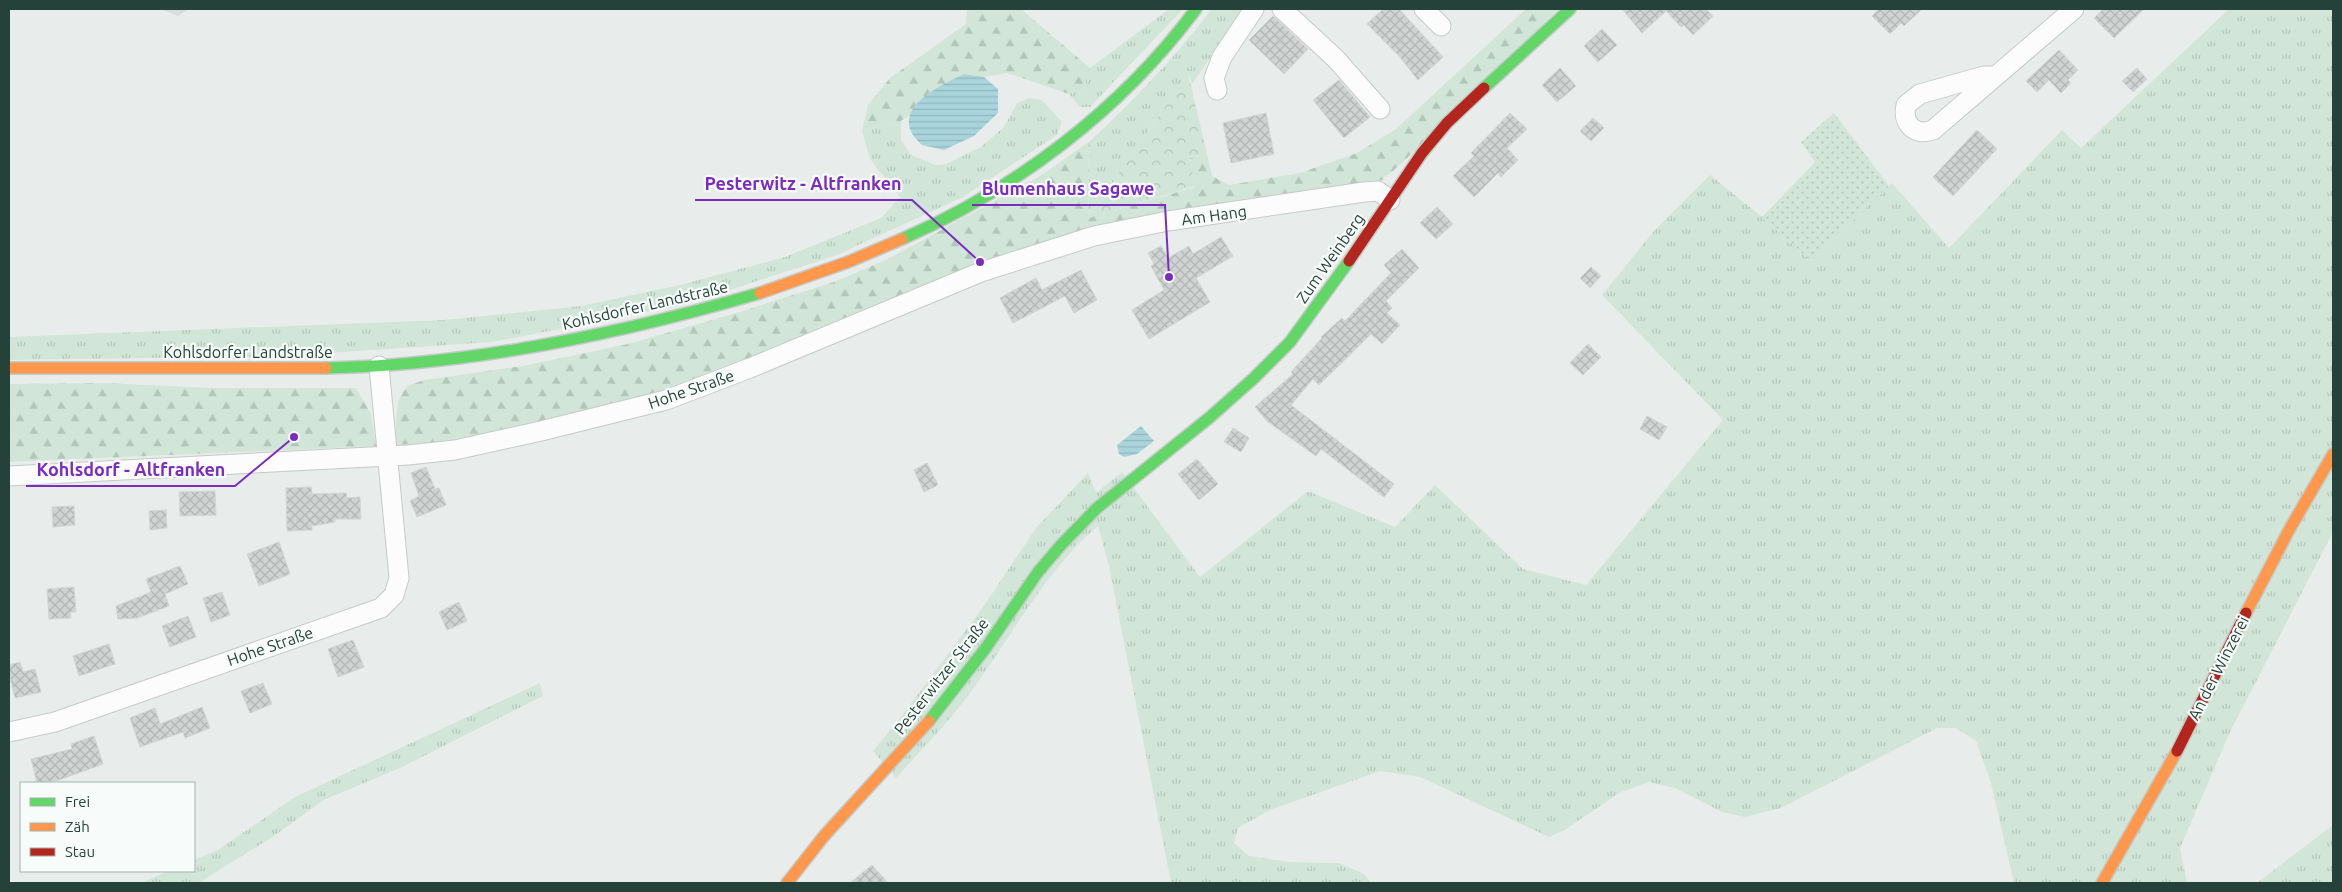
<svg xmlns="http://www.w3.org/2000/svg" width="2342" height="892" font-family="Ubuntu,sans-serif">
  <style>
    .built { fill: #d6dedb }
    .grass { fill: url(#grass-tufts) }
    .forest { fill: url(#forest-firs) }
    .park { fill: url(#park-crowns) }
    .garden { fill: url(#garden-dots) }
    .water { fill: url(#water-rules) }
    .building { fill: url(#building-cross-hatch); stroke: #d1d6d4 }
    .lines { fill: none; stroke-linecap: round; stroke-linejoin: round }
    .street-casing { stroke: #c5cac8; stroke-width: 21 }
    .fast-casing { stroke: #c3cbc8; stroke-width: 14 }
    .slow-casing { stroke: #c3cbc8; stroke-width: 14 }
    .jam-casing { stroke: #c3cbc8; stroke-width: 14 }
    .street { stroke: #fcfcfc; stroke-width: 19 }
    .fast { stroke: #63d668; stroke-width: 11 }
    .slow { stroke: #ff974d; stroke-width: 11 }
    .jam { stroke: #b3261e; stroke-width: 11 }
    .labels { text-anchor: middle; stroke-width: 4.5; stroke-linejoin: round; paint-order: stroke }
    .street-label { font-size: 16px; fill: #24423a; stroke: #f7fbf9 }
    .leader { fill: none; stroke: #7b2cbf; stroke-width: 2 }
    .callout-dot { fill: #7b2cbf; stroke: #f7fbf9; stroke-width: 2 }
    .callout-label { font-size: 18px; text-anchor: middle; font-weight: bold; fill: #7b2cbf; stroke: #f7fbf9; stroke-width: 4.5; stroke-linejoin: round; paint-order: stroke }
  </style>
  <defs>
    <pattern id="grass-tufts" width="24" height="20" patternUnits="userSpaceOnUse" patternTransform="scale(1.25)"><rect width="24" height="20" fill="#d1e6d8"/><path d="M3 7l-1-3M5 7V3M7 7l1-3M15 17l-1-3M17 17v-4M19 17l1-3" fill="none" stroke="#b3c6ba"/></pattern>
    <pattern id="forest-firs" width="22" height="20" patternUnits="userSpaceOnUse" patternTransform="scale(1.25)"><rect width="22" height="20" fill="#d1e6d8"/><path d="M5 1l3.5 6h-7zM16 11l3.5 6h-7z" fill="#b3c6ba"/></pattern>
    <pattern id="park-crowns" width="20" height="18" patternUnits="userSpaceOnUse" patternTransform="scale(1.25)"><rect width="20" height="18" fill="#d1e6d8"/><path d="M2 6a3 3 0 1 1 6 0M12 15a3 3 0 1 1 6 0" fill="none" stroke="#b3c6ba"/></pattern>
    <pattern id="garden-dots" width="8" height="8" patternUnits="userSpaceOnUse" patternTransform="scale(1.25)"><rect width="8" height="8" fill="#d1e6d8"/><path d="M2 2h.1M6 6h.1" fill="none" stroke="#b3c6ba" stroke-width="1.8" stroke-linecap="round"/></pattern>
    <pattern id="water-rules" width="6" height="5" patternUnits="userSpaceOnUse" patternTransform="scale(1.25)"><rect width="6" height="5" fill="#a9d4db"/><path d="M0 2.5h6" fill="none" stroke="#91b7bd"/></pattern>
    <pattern id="building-cross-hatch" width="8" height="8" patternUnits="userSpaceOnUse" patternTransform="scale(1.25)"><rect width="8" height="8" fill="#cfd4d2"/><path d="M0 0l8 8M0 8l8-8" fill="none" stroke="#b2b7b5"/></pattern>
  </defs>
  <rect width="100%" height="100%" fill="#e8edeb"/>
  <path class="built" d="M161 9H189L178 16Z"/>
  <path class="grass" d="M1169 9H1183L1090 107H1080L1069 94 1084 88 1090 68Z
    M1212 9H1244L1192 84 1188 73 1088 218 1090 141C1136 98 1174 58 1212 9Z
    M2229 9H2333V532L2230 732 2180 848 2187 883H2014L1991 783 1976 741 1956 728H1937L1781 808 1745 817 1722 812 1675 788 1649 782 1621 792 1566 829 1549 837 1420 777 1380 771 1270 810 1238 828 1234 843 1249 856 1289 862 1339 863 1364 874 1371 883H1171L1109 566 1098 526C1050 566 1014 631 978 682 954 717 924 747 896 778L873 751 901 717 981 610 1036 528 1088 473 1096 493 1122 472 1200 577 1308 491 1395 527 1435 485 1523 569 1586 585 1723 420 1602 295 1654 231 1710 175 1762 217 1811 261 1892 183 1949 248 2062 130 2081 148Z
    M1029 98 1042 100 1062 122 1057 135 963 197 837 255 684 305 492 342 283 356 9 360V337L443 320 581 306 680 285 785 257 881 218 900 197 870 159 862 131 901 121V140L911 155 936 165 946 164 981 147 1004 127 1017 103Z
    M540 683 543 696 402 767 324 800 271 838 200 882 140 883 169 871H194V860L218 850 295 797Z
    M2333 825V883H2257Z"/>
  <path class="forest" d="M967 9H1021L1090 68 1084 88 1069 94 1007 73 984 77 964 74 916 105 911 114 901 121 862 131 868 105 890 78 966 24Z
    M1526 9H1558L1401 164 1382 180 1349 191 1163 217 747 360 664 391 541 422 443 442 394 445 398 401 407 386 424 380 523 366 628 344 733 314 834 282 888 259 1040 176 1090 141 1088 218 1195 187 1190 158 1207 154 1212 176 1229 185 1300 173 1357 153 1396 129Z
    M106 383 210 388H356L371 414 376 446 9 462V384Z"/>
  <path class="park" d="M1188 73 1207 154 1190 158 1195 186 1088 218Z"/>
  <path class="garden" d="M1834 113 1889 186 1811 261 1762 217 1815 162 1801 142Z"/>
  <path class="water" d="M964 74 984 77 998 89V113L974 136 944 150 922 145C918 141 912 135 910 129 901 102 946 83 964 74Z
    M1141 426 1154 441 1137 454 1124 457 1119 454 1117 445Z"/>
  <path class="building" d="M1383 9H1399L1443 57 1418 80 1399 56 1367 24Z
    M1622 9H1706L1713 16 1693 35 1684 25 1681 27 1666 11 1642 33Z
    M1879 9H1922L1904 26 1901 23 1890 34 1872 16Z
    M2103 9H2144L2114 38 2094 18Z
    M1273 16 1308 49 1284 74 1249 40Z
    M1602 29 1617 45 1598 62 1584 46Z
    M2059 50 2078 70 2068 80 2071 83 2061 93 2049 80 2037 92 2026 81Z
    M1560 68 1576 86 1557 102 1542 85Z
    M2137 68 2147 79 2133 92 2122 81Z
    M1339 80 1370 117 1344 138 1313 100Z
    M1266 113 1274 154 1231 163 1223 123Z
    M1510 113 1527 129 1507 148 1518 160 1501 177 1498 173 1474 197 1453 176 1474 156 1471 153Z
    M1593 118 1604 128 1591 141 1580 131Z
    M1977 130 1997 149 1953 196 1933 177Z
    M1437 207 1453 224 1436 239 1420 223Z
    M1221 237 1233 256 1196 278 1210 302 1149 339 1132 310 1164 290 1151 266 1154 264 1148 253 1161 246 1168 258 1189 246 1193 254Z
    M1402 249 1419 268 1386 301 1392 308 1387 313 1400 325 1382 344 1371 334 1319 385 1313 379 1291 405 1394 484 1384 497 1321 449 1316 456 1267 421 1255 407 1293 374 1291 372 1322 338 1321 337 1342 318 1345 321 1391 273 1384 265Z
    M1591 267 1601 276 1590 288 1580 278Z
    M1081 270 1097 300 1074 313 1065 296 1013 323 1000 298 1036 278 1042 290Z
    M1588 344 1601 357 1583 375 1570 363Z
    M1647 416 1667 427 1659 440 1640 429Z
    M1233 428 1249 438 1241 452 1224 442Z
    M1197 459 1218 484 1199 500 1178 474Z
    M927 463 938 485 924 492 914 470Z
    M426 467 435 489 439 488 446 505 417 517 410 501 419 496 411 473Z
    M311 487 312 494 346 493 347 498 360 497 361 519H335V522L312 526V530L287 531 286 488Z
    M215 491 216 515 180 516 179 492Z
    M74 506 75 525 53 527 52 507Z
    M166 510 167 528 150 530 149 511Z
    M279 542 290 574 259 586 247 554Z
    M180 566 188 584 165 594 169 606 137 618 118 619 116 606 151 592 146 579Z
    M74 587 76 612H70L71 618 49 619 47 589Z
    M222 592 230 615 211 622 203 598Z
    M459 602 467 621 447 630 439 612Z
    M188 616 196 637 170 647 162 626Z
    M353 640 364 667 338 677 328 649Z
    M109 644 115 664 79 676 73 656Z
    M20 662 23 672 35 669 41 692 15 698 9 674V665Z
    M263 683 272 704 250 713 241 691Z
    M202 707 210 728 185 738 183 732 140 747 130 718 155 708 160 724Z
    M94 736 103 764 59 780 37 783 31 759 72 749 71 744Z
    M872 865 888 883H850Z"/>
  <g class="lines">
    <g class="street-casing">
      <path id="street" d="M1282 9 1336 59 1380 109
        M1424 9 1441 26
        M1993 76H1984L1920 94 1906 105C1902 123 1914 137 1933 130L2074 9
        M1217 90 1214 78 1222 57 1254 9
        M9 476 408 455 455 450 541 431 666 400 750 368 981 272 1094 236 1168 221 1364 192 1378 191 1390 200
        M9 732 55 722 381 608 394 595 399 578 379 366"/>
    </g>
    <g class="fast-casing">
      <path id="fast" d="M1484 88 1570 9
        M902 239C1016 189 1121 110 1196 9
        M326 368C473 365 620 334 760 293
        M929 721 985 649 1038 572 1061 545 1097 508 1209 418 1254 378 1290 342 1349 261"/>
    </g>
    <g class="slow-casing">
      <path id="slow" d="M760 293 848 262 902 239
        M9 368H326
        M2246 613 2289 530 2333 454
        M787 883 824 836 929 721
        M2102 883 2177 751"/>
    </g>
    <g class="jam-casing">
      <path id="jam" d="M1349 261 1422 153 1447 123 1484 88
        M2177 751 2246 613"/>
    </g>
    <use href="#street" class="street"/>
    <use href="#fast" class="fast"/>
    <use href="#slow" class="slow"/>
    <use href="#jam" class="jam"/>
  </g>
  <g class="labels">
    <g class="street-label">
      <text transform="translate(1214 215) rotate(-8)" y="6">Am Hang</text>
      <text transform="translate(1330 258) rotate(-55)" y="6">Zum Weinberg</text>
      <text transform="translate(645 305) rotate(-13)" y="6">Kohlsdorfer Landstraße</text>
      <text x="248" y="358">Kohlsdorfer Landstraße</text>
      <text transform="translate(691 389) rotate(-19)" y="6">Hohe Straße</text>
      <text transform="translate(270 646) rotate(-19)" y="6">Hohe Straße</text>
      <text transform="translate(2218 668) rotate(-63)" y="6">An der Winzerei</text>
      <text transform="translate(941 676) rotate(-52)" y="6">Pesterwitzer Straße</text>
    </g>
  </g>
  <path class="leader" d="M980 262L912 200H695M1169 277L1165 205H972M294 437L235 486H26"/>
  <g class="callout-dot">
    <circle cx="980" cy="262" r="5"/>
    <circle cx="1169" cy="277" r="5"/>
    <circle cx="294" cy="437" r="5"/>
  </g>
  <g class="callout-label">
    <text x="803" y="190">Pesterwitz - Altfranken</text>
    <text x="1068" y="195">Blumenhaus Sagawe</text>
    <text x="131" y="476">Kohlsdorf - Altfranken</text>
  </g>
  <rect width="2342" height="892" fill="none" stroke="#24423a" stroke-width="20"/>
  <rect x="20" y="782" width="175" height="90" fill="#f7fbf9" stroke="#a3b1ad"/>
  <rect x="30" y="798" width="25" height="8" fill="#63d668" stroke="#a3b1ad"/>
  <text x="65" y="807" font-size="15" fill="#24423a">Frei</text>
  <rect x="30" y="823" width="25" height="8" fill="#ff974d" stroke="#a3b1ad"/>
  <text x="65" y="832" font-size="15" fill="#24423a">Zäh</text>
  <rect x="30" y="848" width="25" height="8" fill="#b3261e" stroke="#a3b1ad"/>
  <text x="65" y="857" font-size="15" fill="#24423a">Stau</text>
</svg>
